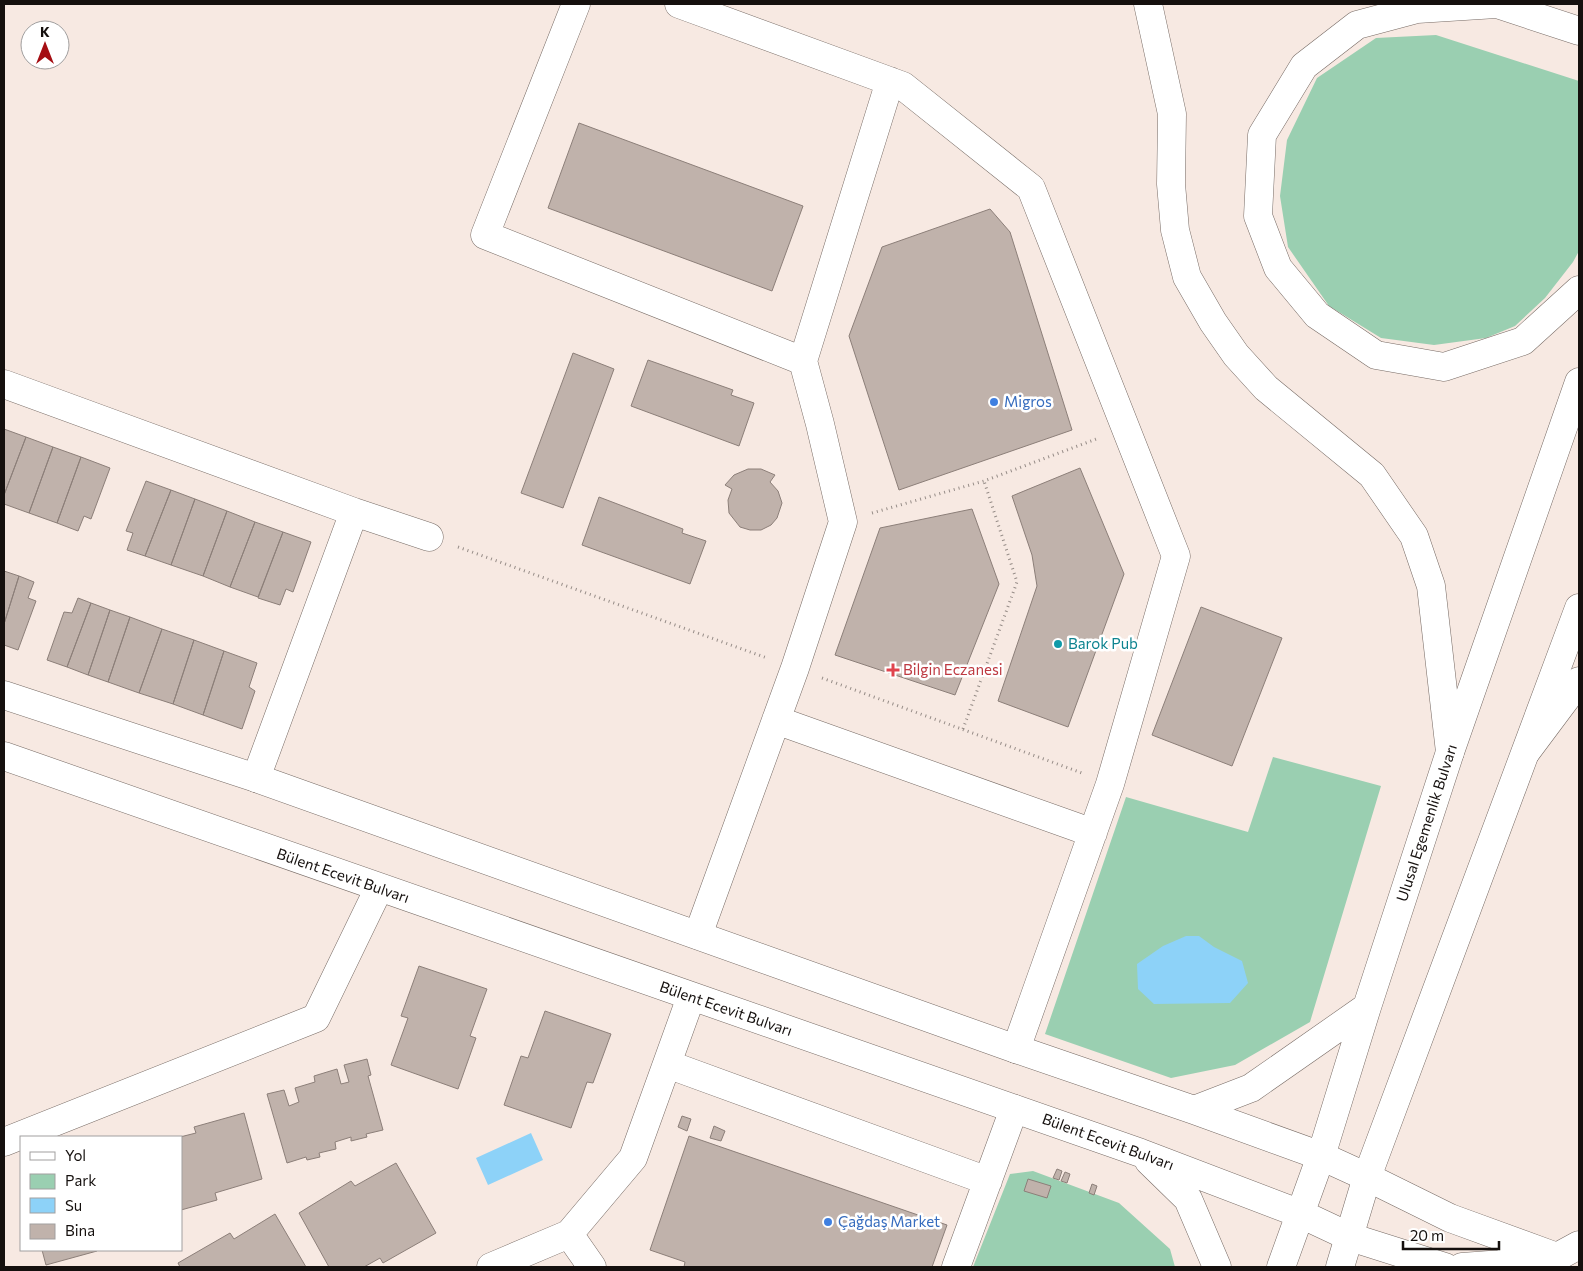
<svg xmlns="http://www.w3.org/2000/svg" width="1583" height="1271" font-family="Commissioner,sans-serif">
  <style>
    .green { fill: #9acfb1 }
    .water { fill: #8dd2f8 }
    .building { fill: #c0b2ab; stroke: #8c7f79 }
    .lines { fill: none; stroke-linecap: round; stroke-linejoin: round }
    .minor-casing { stroke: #776b65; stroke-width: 29 }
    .major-casing { stroke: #776b65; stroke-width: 29 }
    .highway-casing { stroke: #776b65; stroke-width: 29 }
    .path { stroke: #968c87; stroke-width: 3; stroke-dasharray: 1 4; stroke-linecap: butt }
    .minor { stroke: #fff; stroke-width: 28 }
    .major { stroke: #fff; stroke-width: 28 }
    .highway { stroke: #fff; stroke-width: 28 }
    .shop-dot { fill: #3f7fe0; stroke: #fff; stroke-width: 2 }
    .culture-dot { fill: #0f9aa8; stroke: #fff; stroke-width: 2 }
    .health-dot { fill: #e0444e; stroke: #fff; stroke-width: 2 }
    .labels { text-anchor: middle; stroke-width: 5; stroke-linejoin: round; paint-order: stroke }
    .shop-label { font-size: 15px; fill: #366cbe; stroke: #fff; text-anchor: start }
    .culture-label { font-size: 15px; fill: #0d838f; stroke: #fff; text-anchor: start }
    .health-label { font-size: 15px; fill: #be3a42; stroke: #fff; text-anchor: start }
    .street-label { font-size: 15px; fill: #15100e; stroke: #fff }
  </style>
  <rect width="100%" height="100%" fill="#f7e9e2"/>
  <path class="green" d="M1436 35 1579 81V251L1573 262 1545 298 1515 326 1486 338 1434 345 1381 338 1329 306 1288 247 1280 196 1287 140 1317 78 1376 38Z
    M1273 757 1381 786 1310 1022 1235 1065 1171 1078 1045 1034 1126 797 1248 832Z
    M1033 1171 1119 1203 1170 1249 1175 1267H973L1010 1174Z"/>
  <path class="water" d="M1186 936H1199L1214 947 1242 961 1248 983 1230 1003 1154 1004 1138 989 1137 964 1163 946Z
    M531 1133 543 1160 488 1185 476 1158Z"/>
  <path class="building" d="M579 123 803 206 772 291 548 208Z
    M990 209 1010 232 1072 430 899 490 849 336 882 247Z
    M573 353 614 369 563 508 521 493Z
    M648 360 733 390 731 395 754 403 739 446 631 406Z
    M4 429 26 437 4 495Z
    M26 437 53 447 29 513 4 504V495Z
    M53 447 81 457 57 523 29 513Z
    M81 457 110 468 91 519 84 516 78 531 57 523Z
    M1080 468 1124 574 1068 727 998 701 1037 586 1032 555 1012 496Z
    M748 469H761L775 475 770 482 778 491 782 503 777 518 771 525 761 530H750L740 527 729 513 728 500 732 489 725 485 734 475Z
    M146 481 171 490 145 556 127 550 133 533 126 531Z
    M171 490 195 499 171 565 145 556Z
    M599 497 683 529 682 533 706 541 690 584 582 545Z
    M195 499 227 511 203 576 171 565Z
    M972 509 999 584 955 695 835 655 880 528Z
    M227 511 255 522 230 587 203 576Z
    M255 522 283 532 258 597 230 587Z
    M283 532 311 542 293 592 286 589 280 605 258 598Z
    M4 571 19 576 4 624Z
    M19 576 34 582 28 598 36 601 18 650 4 645V624Z
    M78 598 91 603 67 667 47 660 64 612 72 613Z
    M91 603 110 610 88 675 67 667Z
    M1201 607 1282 638 1232 766 1152 735Z
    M110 610 130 617 108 682 88 675Z
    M130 617 162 629 139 693 108 682Z
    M162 629 194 640 173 704 139 693Z
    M194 640 224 651 203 715 173 704Z
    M224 651 257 663 249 687 255 691 242 729 203 715Z
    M419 966 487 989 470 1036 476 1038 458 1089 391 1065 408 1018 401 1016Z
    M545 1011 611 1034 593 1083 587 1082 571 1128 504 1105 521 1056 528 1058Z
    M367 1059 371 1075 368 1076 383 1130 366 1134 367 1137 351 1141V1137L335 1142 336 1149 319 1153 320 1157 307 1160 306 1157 287 1163 267 1094 284 1090 289 1106 299 1102 295 1088 315 1082 314 1076 337 1069 341 1084 349 1082 344 1065Z
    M244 1113 262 1179 215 1193 217 1200 181 1210 180 1137 196 1133 194 1127Z
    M682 1116 691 1119 687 1131 678 1127Z
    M714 1126 725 1131 721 1141 710 1138Z
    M689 1136 947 1225 932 1267H684L685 1262 650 1250Z
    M396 1163 436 1233 383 1263 380 1258 364 1267H329L299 1213 351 1181 355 1186Z
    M1057 1169 1062 1171 1059 1180 1053 1178Z
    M1065 1172 1070 1174 1067 1183 1061 1181Z
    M1028 1179 1051 1186 1047 1198 1024 1191Z
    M1092 1184 1097 1186 1094 1195 1089 1193Z
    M275 1214 306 1267H180L178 1263 230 1233 234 1239Z
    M42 1250H97V1251L46 1265Z"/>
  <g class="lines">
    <g class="minor-casing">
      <path id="minor" d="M576 4 485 235 803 361 820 424 843 522 795 668 698 935
        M679 4 903 86 1031 188 1176 556 1110 784 1016 1049
        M803 361 890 81
        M4 384 354 512 429 537
        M776 720 1093 833
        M256 778 354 512
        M667 1064 988 1181
        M4 1142 316 1018 379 888
        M1367 1177 1450 1218 1557 1257
        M569 1234 592 1267
        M1350 1237 1445 1267
        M491 1267 569 1234 633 1158 691 997
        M956 1267 1014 1109
        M1462 1267 1517 1263 1557 1257 1579 1245"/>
    </g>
    <g class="major-casing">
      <path id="major" d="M4 695 256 778 1016 1049 1194 1110 1321 1156 1367 1177
        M4 756 1141 1153 1301 1214 1350 1237
        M1194 1110 1251 1088 1367 1007
        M1149 1161 1188 1199 1217 1267
        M1281 1267 1321 1156 1367 1007 1450 752 1579 382
        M1340 1267 1367 1177 1579 608"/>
    </g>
    <g class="highway-casing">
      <path id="highway" d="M1148 4 1172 114 1171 184 1175 230 1187 277 1213 322 1236 355 1266 388 1372 475 1414 536 1431 586 1450 752
        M1496 4 1417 9 1357 25 1304 66 1262 135 1258 216 1278 268 1317 315 1376 355 1444 367 1523 341 1579 290
        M1497 4 1579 31
        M1526 752 1579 681"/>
    </g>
    <path class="path" d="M872 513 984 481 1099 438
      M458 547 767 658
      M822 678 1082 773
      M963 729 1017 582 984 481"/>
    <use href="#minor" class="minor"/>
    <use href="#major" class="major"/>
    <use href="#highway" class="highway"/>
  </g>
  <g class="shop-dot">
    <circle cx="994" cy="402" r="5"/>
    <circle cx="828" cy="1222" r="5"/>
  </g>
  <circle class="culture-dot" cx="1058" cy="644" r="5"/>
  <path class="health-dot" d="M890.5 662.5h5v5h5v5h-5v5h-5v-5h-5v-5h5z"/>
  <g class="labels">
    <g class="shop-label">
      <text x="1004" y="407">Migros</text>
      <text x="838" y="1227">Çağdaş Market</text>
    </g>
    <g class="culture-label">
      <text x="1068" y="649">Barok Pub</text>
    </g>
    <g class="health-label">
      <text x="903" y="675">Bilgin Eczanesi</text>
    </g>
    <g class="street-label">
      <text transform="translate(1427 823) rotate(-72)" y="5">Ulusal Egemenlik Bulvarı</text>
      <text transform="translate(343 876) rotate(19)" y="5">Bülent Ecevit Bulvarı</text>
      <text transform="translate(726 1009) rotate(19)" y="5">Bülent Ecevit Bulvarı</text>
      <text transform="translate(1108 1142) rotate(20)" y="5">Bülent Ecevit Bulvarı</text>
    </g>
  </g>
  <rect width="1583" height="1271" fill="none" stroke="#15100e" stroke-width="10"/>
  <rect x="20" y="1136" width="162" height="115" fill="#ffffff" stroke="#a19f9f"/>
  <rect x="30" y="1152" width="25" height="8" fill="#ffffff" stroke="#a19f9f"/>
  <text x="65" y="1161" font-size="15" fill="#15100e">Yol</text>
  <rect x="30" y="1174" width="25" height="15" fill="#9acfb1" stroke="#a19f9f"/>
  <text x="65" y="1186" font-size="15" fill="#15100e">Park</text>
  <rect x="30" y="1198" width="25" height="15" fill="#8dd2f8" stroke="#a19f9f"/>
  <text x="65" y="1211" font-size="15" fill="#15100e">Su</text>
  <rect x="30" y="1224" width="25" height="15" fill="#c0b2ab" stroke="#a19f9f"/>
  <text x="65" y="1236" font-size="15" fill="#15100e">Bina</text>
  <g transform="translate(45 45)"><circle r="24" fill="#ffffff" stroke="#a19f9f"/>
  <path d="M0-4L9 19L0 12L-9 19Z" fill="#a50e13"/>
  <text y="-8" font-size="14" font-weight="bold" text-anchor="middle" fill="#15100e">K</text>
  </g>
  <path d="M1403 1241v8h96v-8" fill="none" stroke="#15100e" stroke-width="2.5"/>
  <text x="1410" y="1241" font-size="15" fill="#15100e" stroke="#ffffff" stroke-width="4" paint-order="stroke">20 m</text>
</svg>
